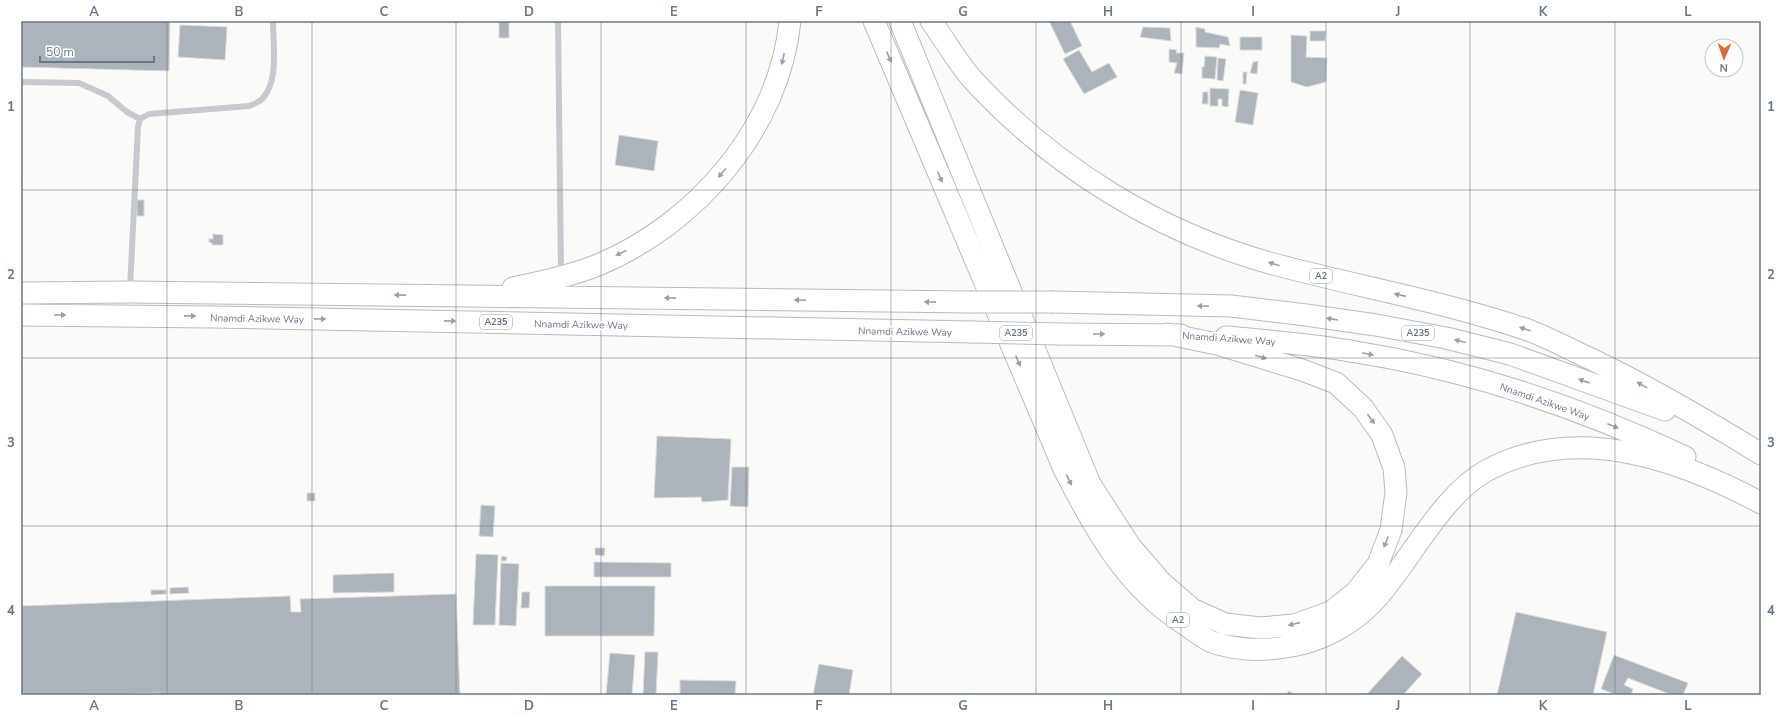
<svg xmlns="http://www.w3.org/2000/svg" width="1782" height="716" font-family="'Nunito Sans',sans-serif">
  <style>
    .building { fill: #adb3ba; stroke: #dcdcda }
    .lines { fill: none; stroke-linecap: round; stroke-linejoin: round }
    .trunk-casing { stroke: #b9bcbf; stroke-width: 23 }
    .service { stroke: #c6c9cd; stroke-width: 6 }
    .trunk { stroke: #fff; stroke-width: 21 }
    .trunk-bridge-casing { stroke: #b9bcbf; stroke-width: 23; stroke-linecap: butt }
    .trunk-bridge { stroke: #fff; stroke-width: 21 }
    .oneway { fill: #97a0ac }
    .grid { fill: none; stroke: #6a7788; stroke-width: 1; stroke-opacity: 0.55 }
    .labels { text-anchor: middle; stroke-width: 4; stroke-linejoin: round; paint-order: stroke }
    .shield { fill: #fff; stroke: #97a0ac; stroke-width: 1 }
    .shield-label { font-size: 9px; font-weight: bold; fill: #6a7788 }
    .street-label { font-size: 10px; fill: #6a7788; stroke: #fff }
    .neatline { fill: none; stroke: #6a7788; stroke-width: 1.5 }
    .grid-label { font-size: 13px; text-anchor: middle; font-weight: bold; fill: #6a7788 }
  </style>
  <rect width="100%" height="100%" fill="#fafaf8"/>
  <path class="building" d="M21 21H170L169 71 21 67Z
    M499 21H509V38H499Z
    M1049 21H1070L1082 46 1065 54Z
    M180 25 227 27 225 60 178 57Z
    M1143 27 1170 28 1171 41 1140 37Z
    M1196 27 1205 29V32L1228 37 1230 46 1220 44 1219 48 1196 47Z
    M1310 31H1326L1325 41H1310Z
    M1291 35 1307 36 1306 57 1327 58 1326 82 1307 87 1291 82Z
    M1240 37H1262V50H1240Z
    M1169 49 1177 50 1176 53H1184L1182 74 1174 73 1177 63 1169 62Z
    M1079 50 1092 72 1109 63 1117 77 1084 94 1063 59Z
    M1205 56 1217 57 1215 79 1202 78V67H1204Z
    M1218 58 1226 59 1223 81 1217 80Z
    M1258 61 1257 74 1250 73 1253 62Z
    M1243 72H1247L1246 84H1243Z
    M1210 88 1229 89 1228 107 1222 106V99H1218V106H1210Z
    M1240 90 1258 93 1253 125 1235 122Z
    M1203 92H1208V104H1202Z
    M619 135 658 141 654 171 615 165Z
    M137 200H144V216H137Z
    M213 234 223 235V245H212V243L209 242V239H213Z
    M657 436 731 439 728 500 702 502 701 497 654 498Z
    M732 467H749L748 507 730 506Z
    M307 493H315V501H307Z
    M481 505 495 506 493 537 479 536Z
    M595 548H605L604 556 595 555Z
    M476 554 498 555 495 625H473Z
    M502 556 507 557 506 561H501Z
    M594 562 671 563V577H594Z
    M501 563 519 564 516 626 499 625Z
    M394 573V592L333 593V575Z
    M545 586H655L654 636H545Z
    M188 587 189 593 170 594V588Z
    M151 590H166V594L151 595Z
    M522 592H530L529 608H521Z
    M456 594 460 695H160V693L21 695V606L290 596 291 612H301L300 599Z
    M1516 612 1607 632 1593 695H1497Z
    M645 652H658L656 695H643Z
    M610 653 635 655 632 695H606Z
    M1614 655 1688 683 1683 695H1672L1628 678 1624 685 1633 689 1631 695H1617L1601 689Z
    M1402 656 1422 674 1403 695H1366Z
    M819 664 853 670 849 695H813Z
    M680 680 736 681 735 695H680Z
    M1289 691 1295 695H1286Z"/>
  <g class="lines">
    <g class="trunk-casing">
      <path id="trunk" d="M874 21 1064 469C1095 530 1127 588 1186 625 1194 631 1203 638 1212 642 1235 650 1261 651 1285 647 1318 643 1353 625 1376 599 1410 561 1442 495 1486 471 1575 422 1679 459 1761 503
        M900 21 1090 484 1130 546 1162 583 1192 609 1225 624 1260 628 1294 625 1331 612 1356 592 1378 564 1391 530 1396 492 1394 468 1382 435 1363 408 1336 383 1302 370 1217 344 1168 334
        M931 21C945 40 957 62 973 80 1054 168 1161 234 1277 265 1360 287 1446 302 1528 330 1544 336 1560 344 1576 352 1640 381 1701 417 1761 454
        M513 288C541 282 570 276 598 265 696 224 779 129 790 21
        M21 293 130 292 969 302
        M1054 302 1231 306 1306 315 1376 325 1446 338 1510 354 1665 410
        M21 315 213 317 972 332
        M1060 334 1181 335
        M1226 337C1270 341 1313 344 1356 352 1469 370 1581 408 1685 457"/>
    </g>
    <path class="service" d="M558 21 561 273
      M21 82 79 83 108 96 127 112 140 119
      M130 288 138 127 140 119 149 114 249 106C254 104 260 102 263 98 279 80 273 45 273 21"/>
    <use href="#trunk" class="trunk"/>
    <g class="trunk-bridge-casing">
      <path id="trunk-bridge" d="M969 302H1054
        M972 332 1060 334"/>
    </g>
    <use href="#trunk-bridge" class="trunk-bridge"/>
  </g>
  <defs><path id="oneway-solid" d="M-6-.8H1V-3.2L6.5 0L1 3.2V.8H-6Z"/></defs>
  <g class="oneway">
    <use href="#oneway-solid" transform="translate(889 57) rotate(67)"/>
    <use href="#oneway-solid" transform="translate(783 59) rotate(102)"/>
    <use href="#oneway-solid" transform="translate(722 173) rotate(130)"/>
    <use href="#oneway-solid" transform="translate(940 177) rotate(67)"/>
    <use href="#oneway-solid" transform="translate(621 253) rotate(154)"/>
    <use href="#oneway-solid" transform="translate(1274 264) rotate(-163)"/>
    <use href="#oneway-solid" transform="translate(400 295) rotate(-179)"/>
    <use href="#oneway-solid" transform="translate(1400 295) rotate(-167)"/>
    <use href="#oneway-solid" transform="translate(670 298) rotate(-179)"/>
    <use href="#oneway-solid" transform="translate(800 300) rotate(-179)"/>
    <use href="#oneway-solid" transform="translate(930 302) rotate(-179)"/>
    <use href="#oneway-solid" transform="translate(1203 306) rotate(-178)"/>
    <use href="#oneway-solid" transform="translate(60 315)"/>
    <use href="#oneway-solid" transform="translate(190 316) rotate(1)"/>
    <use href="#oneway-solid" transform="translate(320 319) rotate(1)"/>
    <use href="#oneway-solid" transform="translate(1332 319) rotate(-171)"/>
    <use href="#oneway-solid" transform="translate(450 321) rotate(1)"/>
    <use href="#oneway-solid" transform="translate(1525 329) rotate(-162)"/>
    <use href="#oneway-solid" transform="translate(1099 334)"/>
    <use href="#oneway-solid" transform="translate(1460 341) rotate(-166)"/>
    <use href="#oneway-solid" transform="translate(1368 354) rotate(12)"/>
    <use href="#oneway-solid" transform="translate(1261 357) rotate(17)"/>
    <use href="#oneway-solid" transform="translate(1018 361) rotate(67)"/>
    <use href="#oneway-solid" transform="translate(1584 381) rotate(-160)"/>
    <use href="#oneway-solid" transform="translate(1642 385) rotate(-151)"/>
    <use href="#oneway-solid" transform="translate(1371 419) rotate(54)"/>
    <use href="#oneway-solid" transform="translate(1613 426) rotate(22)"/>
    <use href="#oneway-solid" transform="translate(1069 480) rotate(63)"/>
    <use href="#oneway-solid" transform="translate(1386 542) rotate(111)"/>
    <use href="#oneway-solid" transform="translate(1294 624) rotate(167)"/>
  </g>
  <path class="grid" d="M167 21V695M312 21V695M456 21V695M601 21V695M746 21V695M891 21V695M1036 21V695M1181 21V695M1326 21V695M1470 21V695M1615 21V695M21 190H1761M21 358H1761M21 526H1761"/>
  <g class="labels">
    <g class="shield">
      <rect x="1310" y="269" width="22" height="14" rx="3"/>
      <rect x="480" y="315" width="32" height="14" rx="3"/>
      <rect x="1000" y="326" width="32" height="14" rx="3"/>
      <rect x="1402" y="326" width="32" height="14" rx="3"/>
      <rect x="1167" y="613" width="22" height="14" rx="3"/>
    </g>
    <g class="shield-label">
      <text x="1321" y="279">A2</text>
      <text x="496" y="325">A235</text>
      <text x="1016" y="336">A235</text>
      <text x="1418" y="336">A235</text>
      <text x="1178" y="623">A2</text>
    </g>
    <g class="street-label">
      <text transform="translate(257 318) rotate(1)" y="4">Nnamdi Azikwe Way</text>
      <text transform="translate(581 324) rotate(1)" y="4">Nnamdi Azikwe Way</text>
      <text transform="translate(905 331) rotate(1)" y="4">Nnamdi Azikwe Way</text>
      <text transform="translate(1229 338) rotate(4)" y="4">Nnamdi Azikwe Way</text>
      <text transform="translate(1545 401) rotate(19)" y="4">Nnamdi Azikwe Way</text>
    </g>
  </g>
  <rect width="1782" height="716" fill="none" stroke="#ffffff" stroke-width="44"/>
  <g transform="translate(1724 58) rotate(182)"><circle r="19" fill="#ffffff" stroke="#c3c9cf"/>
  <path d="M0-3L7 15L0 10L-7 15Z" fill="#df6b33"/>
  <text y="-6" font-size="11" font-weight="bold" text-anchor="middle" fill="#6a7788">N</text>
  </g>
  <path d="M40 56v6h114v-6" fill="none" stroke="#6a7788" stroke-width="2"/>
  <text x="46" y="56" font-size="12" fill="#6a7788" stroke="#ffffff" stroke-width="3" paint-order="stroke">50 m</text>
  <rect x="22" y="22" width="1738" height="672" class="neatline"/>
  <g class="grid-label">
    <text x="94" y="16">A</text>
    <text x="239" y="16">B</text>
    <text x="384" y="16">C</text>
    <text x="529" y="16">D</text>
    <text x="674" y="16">E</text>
    <text x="819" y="16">F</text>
    <text x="963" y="16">G</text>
    <text x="1108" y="16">H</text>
    <text x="1253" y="16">I</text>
    <text x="1398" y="16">J</text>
    <text x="1543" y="16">K</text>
    <text x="1688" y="16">L</text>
    <text x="11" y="111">1</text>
    <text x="1771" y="111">1</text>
    <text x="11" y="279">2</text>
    <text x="1771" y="279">2</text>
    <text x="11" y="447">3</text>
    <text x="1771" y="447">3</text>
    <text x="11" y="615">4</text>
    <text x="1771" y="615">4</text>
    <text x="94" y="710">A</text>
    <text x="239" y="710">B</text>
    <text x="384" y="710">C</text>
    <text x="529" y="710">D</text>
    <text x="674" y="710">E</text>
    <text x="819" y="710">F</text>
    <text x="963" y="710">G</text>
    <text x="1108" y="710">H</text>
    <text x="1253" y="710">I</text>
    <text x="1398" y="710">J</text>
    <text x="1543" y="710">K</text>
    <text x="1688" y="710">L</text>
  </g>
</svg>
